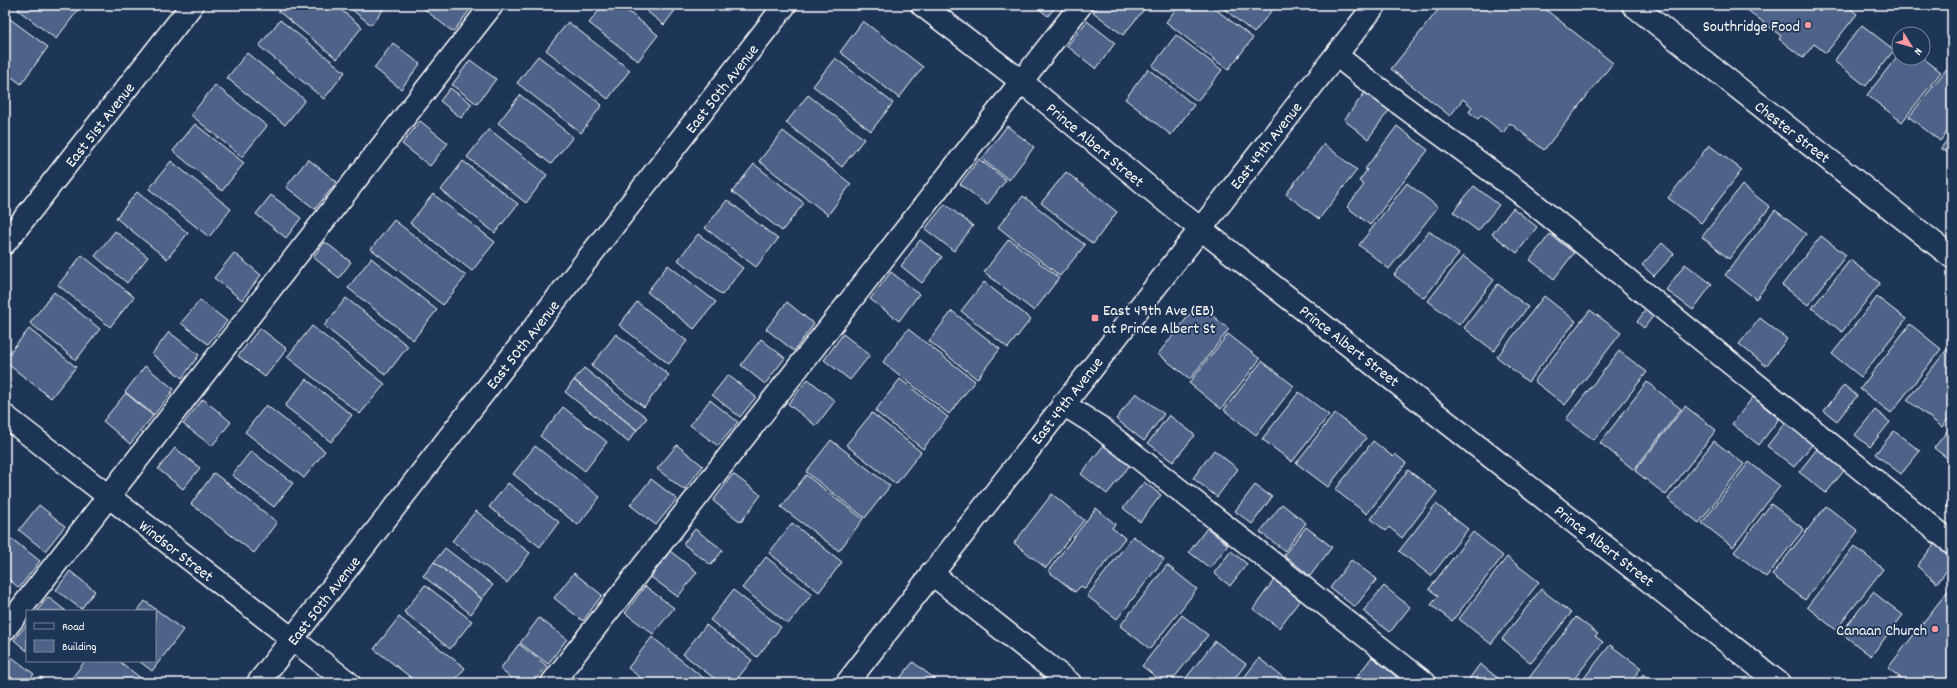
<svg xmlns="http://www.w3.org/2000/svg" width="1957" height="688" font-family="Dekko,sans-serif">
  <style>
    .building { fill: #4d6389; stroke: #fff }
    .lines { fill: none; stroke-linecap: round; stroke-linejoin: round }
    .minor-casing { stroke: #fff; stroke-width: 25 }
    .minor { stroke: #1d3557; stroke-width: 22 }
    .poi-dot { fill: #ff9aa2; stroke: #1d3557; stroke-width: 1.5 }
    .labels { text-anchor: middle; stroke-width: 3.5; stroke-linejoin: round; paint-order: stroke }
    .poi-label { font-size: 16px; fill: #fff; stroke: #1d3557; text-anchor: end }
    .street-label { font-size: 16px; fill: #fff; stroke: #1d3557 }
  </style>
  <rect width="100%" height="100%" fill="#1d3557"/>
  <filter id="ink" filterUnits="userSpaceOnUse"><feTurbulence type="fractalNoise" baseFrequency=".025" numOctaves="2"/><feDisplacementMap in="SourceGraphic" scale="8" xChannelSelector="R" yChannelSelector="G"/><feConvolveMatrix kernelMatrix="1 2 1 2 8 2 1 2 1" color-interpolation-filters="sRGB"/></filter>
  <g filter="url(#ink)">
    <path class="building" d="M22 5H82L56 39 18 10Z
      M283 5H335L362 27 337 59 278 11Z
      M346 5H387L371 25Z
      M427 5H470L472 7 453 32 424 9Z
      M603 5H620L658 35 638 61 589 23Z
      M639 5H679L664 25Z
      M1034 5H1057L1048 16Z
      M1099 5H1143L1146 7 1123 35 1093 12Z
      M1179 5H1210L1253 38 1228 70 1166 22Z
      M1219 5H1276L1254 33Z
      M1442 5H1540L1613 63 1544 150 1510 123 1503 133 1481 115 1478 119 1469 112 1472 107 1463 99 1450 116 1391 69Z
      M1741 5H1846L1857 14 1826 53 1814 44 1803 58 1779 39 1781 36Z
      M6 16 48 47 21 84 5 72Z
      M280 20 345 72 324 99 259 46Z
      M863 21 923 67 899 98 840 52Z
      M1087 21 1115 43 1096 69 1067 46Z
      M568 22 630 70 608 99 546 50Z
      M1862 25 1894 50 1866 86 1834 61Z
      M1176 35 1222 70 1197 101 1152 66Z
      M393 43 420 64 401 89 374 68Z
      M247 53 305 100 285 125 227 78Z
      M1899 54V58H1923L1941 72 1902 122 1867 95Z
      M538 56 602 105 581 133 517 83Z
      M835 58 893 103 871 131 813 86Z
      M470 60 496 79 477 104 452 85Z
      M1952 62V126L1940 141 1909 117Z
      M1148 69 1194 105 1171 135 1125 99Z
      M5 84 12 90 5 99Z
      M215 85 267 126 242 157 191 115Z
      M450 88 472 104 461 118 440 101Z
      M1366 91 1390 109 1368 139 1344 120Z
      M520 95 573 137 551 164 498 123Z
      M808 95 864 139 842 167 786 123Z
      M420 121 448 143 430 166 402 144Z
      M195 124 244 163 222 191 173 151Z
      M1007 126 1034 147 1009 180 982 159Z
      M1397 126 1428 150 1370 225 1347 207 1364 185 1359 181 1367 170 1365 169Z
      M489 129 547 175 526 203 467 157Z
      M783 131 851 184 828 215 759 161Z
      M1952 134V156L1941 148Z
      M1324 144 1357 170 1319 219 1286 194Z
      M1709 145 1742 170 1701 223 1668 198Z
      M308 159 337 182 315 209 286 187Z
      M979 159 1006 180 987 205 960 184Z
      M171 161 231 209 209 237 149 189Z
      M463 161 518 204 495 233 441 190Z
      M754 164 804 203 782 231 732 192Z
      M1066 172 1117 212 1093 244 1041 203Z
      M1407 183 1438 207 1389 269 1359 245Z
      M1742 185 1770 207 1729 259 1702 237Z
      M1474 186 1499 205 1478 231 1453 212Z
      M137 192 188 233 167 259 116 218Z
      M433 194 495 242 472 271 410 223Z
      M271 195 301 218 286 238 256 214Z
      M1023 196 1085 245 1060 276 998 227Z
      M727 200 778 239 756 267 705 228Z
      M945 204 973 226 954 251 925 229Z
      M1513 208 1537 227 1517 253 1492 234Z
      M1775 210 1806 234 1756 299 1725 275Z
      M394 220 466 276 443 305 371 249Z
      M115 231 148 257 127 283 95 256Z
      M1429 231 1459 254 1424 298 1394 275Z
      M698 234 743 268 722 295 678 260Z
      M1550 234 1574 253 1554 279 1530 260Z
      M1821 236 1846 255 1808 305 1782 285Z
      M1009 239 1059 278 1034 311 984 272Z
      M920 240 942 257 922 283 901 266Z
      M325 242 351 262 339 278 313 257Z
      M1662 243 1674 254 1654 276 1642 265Z
      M234 253 261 275 242 300 214 278Z
      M82 255 134 297 110 327 58 285Z
      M1463 256 1494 280 1459 325 1428 301Z
      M371 258 437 310 413 340 348 288Z
      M1850 260 1880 283 1842 332 1812 308Z
      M1685 264 1712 284 1693 310 1666 290Z
      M668 265 716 302 694 329 647 292Z
      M891 272 919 294 899 321 870 299Z
      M984 282 1031 319 1008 348 961 311Z
      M1498 284 1528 307 1494 351 1464 328Z
      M54 292 100 329 76 360 30 323Z
      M1544 296 1576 321 1528 382 1497 357Z
      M1877 297 1906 319 1861 377 1832 354Z
      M346 298 408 346 386 375 324 326Z
      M200 300 227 321 208 344 181 323Z
      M637 302 687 341 669 364 619 325Z
      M787 302 814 324 794 351 766 329Z
      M1198 304 1229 329 1190 379 1158 354Z
      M1646 309 1654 315 1644 328 1637 322Z
      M1590 310 1621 333 1565 405 1534 381Z
      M952 311 1000 349 977 379 929 341Z
      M1760 318 1787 339 1766 366 1739 344Z
      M1910 324 1941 349 1891 413 1860 389Z
      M312 326 385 384 360 414 287 357Z
      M260 328 287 349 265 377 238 356Z
      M29 329 76 367 51 398 5 362V358Z
      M908 329 975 381 949 414 883 362Z
      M169 332 199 355 182 378 152 354Z
      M616 334 669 375 644 407 591 366Z
      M843 334 870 355 850 380 824 360Z
      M1228 334 1260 359 1221 409 1189 383Z
      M761 339 785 358 765 384 741 365Z
      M1952 343V414L1942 427 1907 400Z
      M1619 351 1647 372 1594 440 1566 419Z
      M1262 361 1294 386 1256 435 1224 410Z
      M145 366 174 389 154 415 125 392Z
      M584 368 647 418 637 430 574 380Z
      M728 375 756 397 740 417 712 395Z
      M306 379 352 415 331 442 285 406Z
      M808 379 835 401 816 426 788 404Z
      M900 379 948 417 923 449 875 411Z
      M574 380 637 430 628 442 565 392Z
      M1647 382 1681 409 1634 470 1600 443Z
      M1844 385 1857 396 1837 421 1824 411Z
      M1299 392 1329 415 1292 462 1262 439Z
      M126 393 153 416 130 444 103 421Z
      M1136 393 1164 414 1144 441 1116 419Z
      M1753 397 1779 419 1759 445 1732 424Z
      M203 399 231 422 212 446 183 424Z
      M710 400 738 422 718 446 690 425Z
      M266 405 325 451 304 478 245 432Z
      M1685 406 1716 430 1666 495 1635 471Z
      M563 407 607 442 585 471 540 436Z
      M1875 410 1890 422 1870 447 1855 435Z
      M872 413 921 452 896 484 846 445Z
      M1335 413 1366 438 1328 487 1296 463Z
      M1169 415 1195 435 1173 462 1148 443Z
      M1788 419 1815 441 1794 467 1767 446Z
      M1952 425V462L1934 448Z
      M1894 431 1920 451 1901 474 1875 454Z
      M831 440 890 486 865 518 806 472Z
      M1373 441 1393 457 1395 454 1406 463 1367 514 1335 490Z
      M1714 441 1744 464 1699 523 1668 499Z
      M677 445 703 466 684 490 657 469Z
      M1104 445 1130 465 1107 494 1081 474Z
      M1820 445 1847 467 1826 493 1799 472Z
      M535 446 600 497 578 525 513 474Z
      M175 448 200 468 183 489 158 469Z
      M1214 450 1238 469 1217 497 1193 478Z
      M251 451 293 483 274 507 232 475Z
      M1749 462 1780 486 1733 547 1702 523Z
      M1408 470 1437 492 1402 538 1389 527 1386 531 1371 519Z
      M214 473 277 522 254 553 191 504Z
      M733 474 761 495 741 522 713 501Z
      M806 475 863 519 839 551 781 507Z
      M651 479 677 499 656 525 630 505Z
      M1144 482 1161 495 1140 522 1123 508Z
      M508 483 559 522 540 547 489 507Z
      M1255 485 1272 497 1252 524 1235 511Z
      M1052 494 1084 520 1046 568 1014 543Z
      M1952 499V511L1946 506Z
      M1282 504 1306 523 1285 551 1260 532Z
      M1436 504 1468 529 1431 576 1399 551Z
      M1771 504 1804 529 1766 577 1734 552Z
      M39 505 65 526 45 551 19 530Z
      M1826 506 1858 531 1805 600 1772 575Z
      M1096 508 1115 524 1112 528 1125 538 1085 589 1081 586 1075 592 1048 571Z
      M476 511 530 553 507 583 452 541Z
      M792 523 842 562 819 592 769 553Z
      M1306 527 1332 547 1310 576 1284 555Z
      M1207 528 1228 545 1210 568 1189 552Z
      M695 529 723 550 711 565 683 544Z
      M1473 532 1503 556 1452 621 1431 605 1438 596 1429 589Z
      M1133 536 1164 559 1117 619 1087 596Z
      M12 539 40 561 19 588 5 576V548Z
      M1936 542 1952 555V564L1937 583 1917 566Z
      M1854 546 1883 569 1836 630 1807 607Z
      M445 548 493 585 482 599 434 562Z
      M670 551 697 572 678 597 651 577Z
      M1231 551 1247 564 1230 586 1214 573Z
      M766 557 812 594 788 624 742 588Z
      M1507 557 1539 582 1491 644 1459 619Z
      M1351 560 1377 579 1355 607 1330 588Z
      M434 562 482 599 471 614 423 576Z
      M1167 565 1197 589 1150 649 1120 626Z
      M70 571 95 591 81 609 56 590Z
      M574 573 602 595 583 621 554 598Z
      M1274 580 1300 600 1279 628 1253 609Z
      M5 583 9 586 5 591Z
      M425 585 472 621 450 649 404 612Z
      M645 586 674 608 653 634 625 613Z
      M1384 586 1410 607 1390 632 1363 611Z
      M1950 588 1952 590V683H1907L1888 668Z
      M1541 589 1571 613 1531 663 1502 639Z
      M733 590 781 627 757 657 710 620Z
      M1873 592 1903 615 1871 656 1841 633Z
      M48 597 66 611H37Z
      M145 601 183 630 152 671 139 661H155V611H137Z
      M1182 615 1208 635 1170 683H1164L1142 666Z
      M399 617 465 668 453 683H418L374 649Z
      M1576 617 1598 634 1595 636 1603 642 1571 683H1525Z
      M539 618 567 639 548 664 520 643Z
      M27 624V651L14 640Z
      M706 625 752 660 734 683H720L683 654Z
      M652 637 710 683H647L628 668Z
      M1215 641 1246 664 1231 683H1182Z
      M519 644 547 666 533 683H517L500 669Z
      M1610 645 1641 668 1630 683H1580Z
      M5 652 34 674 27 683H5Z
      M1372 657 1397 677 1393 683H1352Z
      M1259 658 1290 683H1240Z
      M85 661H119L147 683H68Z
      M913 662 940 683H896Z
      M1480 664 1504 683H1466Z
      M1643 674 1653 683H1636Z
      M1301 676 1310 683H1296Z
      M41 677 48 683H36Z"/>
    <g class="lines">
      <g class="minor-casing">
        <path id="minor" d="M922 5 1021 81 1169 204 1779 683
          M1633 5 1952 257
          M1336 55 1366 79 1522 194 1952 543
          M5 243 192 5
          M1063 404 1098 426 1425 683
          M5 416 349 683
          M931 573 1070 683
          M5 629 492 5
          M258 683 785 5
          M552 683 1081 5
          M847 683 1375 5"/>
      </g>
      <use href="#minor" class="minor"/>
    </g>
  </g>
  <g class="poi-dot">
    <circle cx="1808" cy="25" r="4"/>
    <rect x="1091" y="314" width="8" height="8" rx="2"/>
    <circle cx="1935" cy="629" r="4"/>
  </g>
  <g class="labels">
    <g class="poi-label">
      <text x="1800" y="31">Southridge Food</text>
      <text x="1103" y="315" text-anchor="start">East 49th Ave (EB)<tspan x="1103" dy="18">at Prince Albert St</tspan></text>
      <text x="1927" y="635">Canaan Church</text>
    </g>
    <g class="street-label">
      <text transform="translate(721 88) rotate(-52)" y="6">East 50th Avenue</text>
      <text transform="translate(99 124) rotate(-52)" y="6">East 51st Avenue</text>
      <text transform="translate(1793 131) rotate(38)" y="6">Chester Street</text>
      <text transform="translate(1096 144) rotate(40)" y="6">Prince Albert Street</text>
      <text transform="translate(1265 145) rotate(-52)" y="6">East 49th Avenue</text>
      <text transform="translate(522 344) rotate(-52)" y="6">East 50th Avenue</text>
      <text transform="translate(1350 345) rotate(38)" y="6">Prince Albert Street</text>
      <text transform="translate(1066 400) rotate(-52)" y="6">East 49th Avenue</text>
      <text transform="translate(1605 545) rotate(38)" y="6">Prince Albert Street</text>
      <text transform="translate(177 550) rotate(38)" y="6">Windsor Street</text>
      <text transform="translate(323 600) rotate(-52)" y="6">East 50th Avenue</text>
    </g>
  </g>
  <rect width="1957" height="688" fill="none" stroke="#1d3557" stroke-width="20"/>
  <rect x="10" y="10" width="1937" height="668" fill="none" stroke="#fff" stroke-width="1.5" filter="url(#ink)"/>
  <rect x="26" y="610" width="130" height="52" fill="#1d3557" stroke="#77869a"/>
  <rect x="34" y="623" width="20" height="6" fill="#1d3557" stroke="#77869a"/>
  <text x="62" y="630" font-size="12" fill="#ffffff">Road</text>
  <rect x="34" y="640" width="20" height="12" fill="#4d6389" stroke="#77869a"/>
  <text x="62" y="650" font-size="12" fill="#ffffff">Building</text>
  <g transform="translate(1911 46) rotate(127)"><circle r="19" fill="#1d3557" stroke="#77869a"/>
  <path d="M0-3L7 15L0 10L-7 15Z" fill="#ff9aa2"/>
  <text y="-6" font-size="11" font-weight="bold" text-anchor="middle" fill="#ffffff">N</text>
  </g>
</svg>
